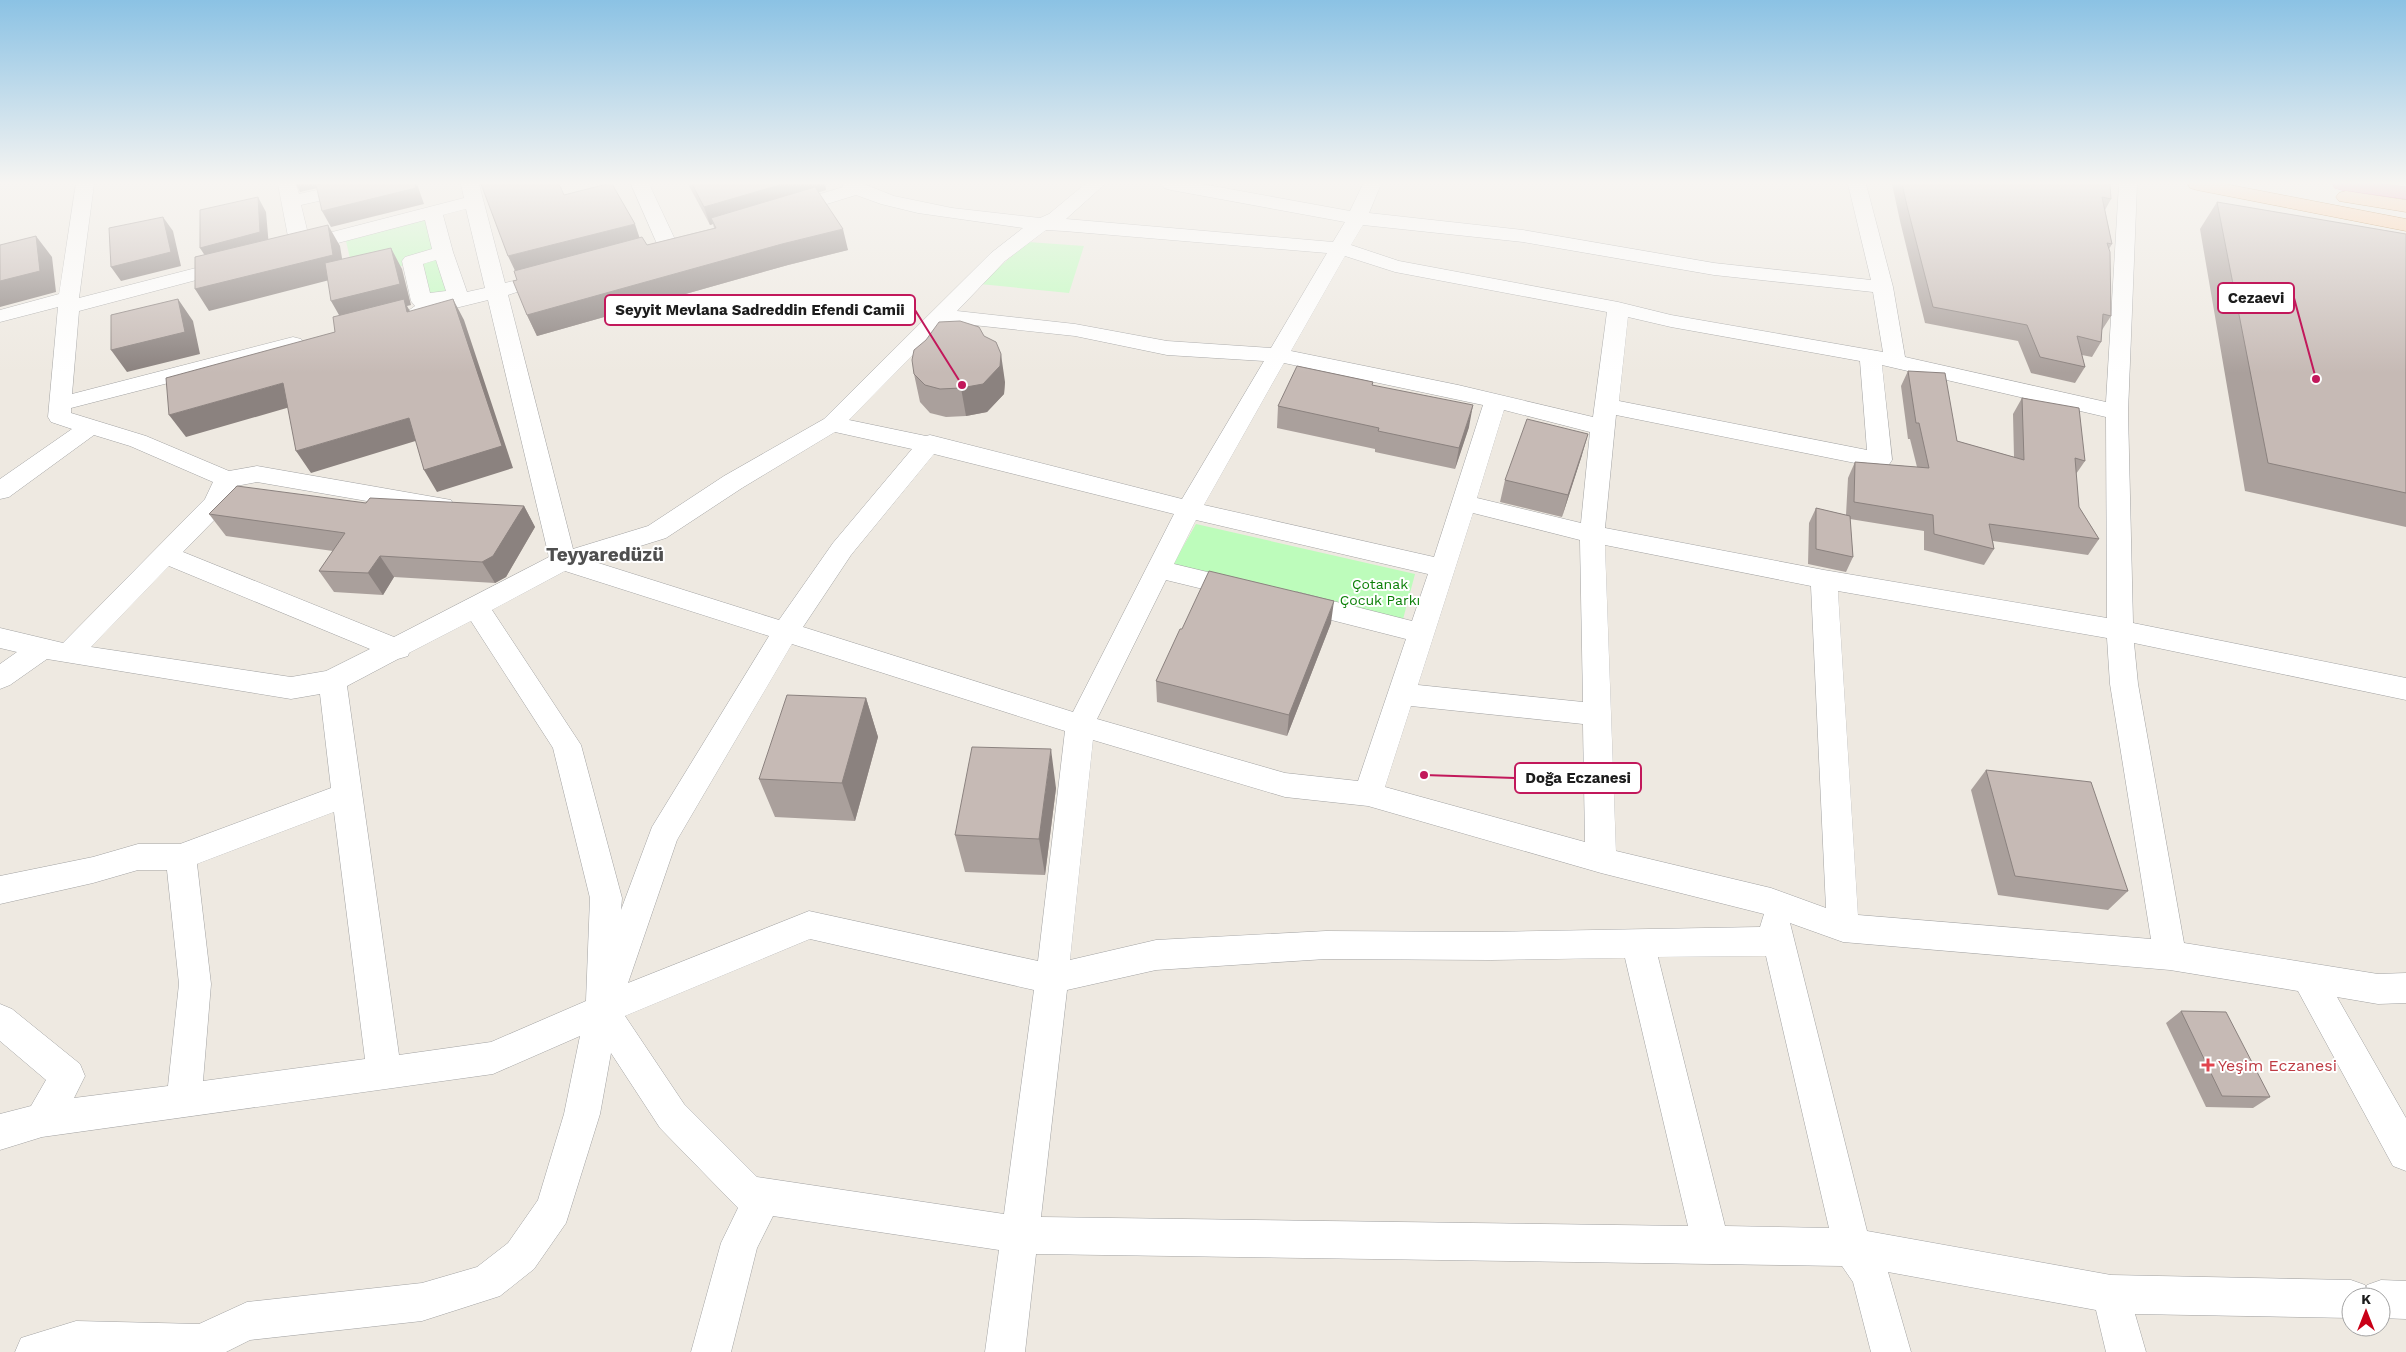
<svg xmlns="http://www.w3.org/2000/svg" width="2406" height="1352" font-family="'Work Sans',sans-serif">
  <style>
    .park { fill: #bdfcbb }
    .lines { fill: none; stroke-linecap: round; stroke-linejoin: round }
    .minor-casing { stroke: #a3a3a3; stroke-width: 1 }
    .major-casing { stroke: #955200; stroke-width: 1 }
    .highway-casing { stroke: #e01b75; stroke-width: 1 }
    .minor { fill: #fff; fill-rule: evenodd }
    .major { fill: #ffc696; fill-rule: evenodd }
    .highway { fill: #ea84a3; fill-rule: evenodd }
    .wall { fill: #aaa09c }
    .shaded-wall { fill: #8b827f }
    .building { fill: #c6bab5; stroke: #8b827f }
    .health-dot { fill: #e0444e; stroke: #fff; stroke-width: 2 }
    .labels { text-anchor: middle; stroke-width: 4; stroke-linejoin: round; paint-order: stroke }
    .park-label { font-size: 14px; fill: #0a7f06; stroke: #fff }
    .near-health-label { font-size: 16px; fill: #be3a42; stroke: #fff; text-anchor: start }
    .district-label { font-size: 19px; font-weight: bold; fill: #4f4f4f; stroke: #fff }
    .leader { fill: none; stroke: #c2185b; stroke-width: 2 }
    .callout-dot { fill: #c2185b; stroke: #fff; stroke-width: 2 }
    .callout { fill: #fff; stroke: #c2185b; stroke-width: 2 }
    .callout-label { font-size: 15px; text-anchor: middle; font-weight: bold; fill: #1c1c1c }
  </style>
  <rect width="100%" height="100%" fill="#eee9e1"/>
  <path class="park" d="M441 215 465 293 417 306 406 265 354 276 346 241Z
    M1028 242 1084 246 1069 293 980 284Z
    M1196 524 1415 574 1402 623 1172 566Z"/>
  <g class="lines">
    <g class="minor-casing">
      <path id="minor" d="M76 184H94L79 298 231 259 238 261 241 265 238 269 79 311 72 394 293 337 301 339 304 344 301 349 71 408V413L146 436 229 471 257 466 451 500 454 506 451 512 442 514 257 482 236 486 224 510 183 552 394 637 549 557 488 300 419 317 412 315 408 311 415 306 411 301 402 261 405 257 432 249 425 220 300 253 293 251 290 247 278 184H296L299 194 343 184H378L376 188 301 205 309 238 464 198 461 184H479L505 283 513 281 520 283 523 287 520 291 508 295 573 549 648 526 724 476 824 419 991 253 1023 228 918 213 881 204 856 195 788 216 781 214 778 210 781 206 843 187 842 184H864L894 196 952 208 1040 218 1049 214 1085 184H1105L1066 219 1333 242 1345 222 1171 190 1164 188 1162 184H1202L1350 211 1363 184H1381L1369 213 1523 230 1714 263 1871 280 1848 184H1866L1893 287 1905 357 2106 402 2119 184H2137L2128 412 2133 623 2406 678V700L2134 643 2138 684 2184 943 2378 974 2406 973V1003L2378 1004 2337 997 2406 1118V1171L2393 1166 2298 991 2170 970 1843 942 1790 923 1867 1231 2111 1275 2351 1280 2365 1285 2366 1289 2367 1285 2381 1280 2406 1281V1319L2381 1318V1297H2351V1318L2135 1314 2146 1352H2106L2096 1310 1888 1272 1911 1352H1871L1853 1282 1842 1266 1036 1254 1025 1352H985L999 1250 773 1216 757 1248 731 1352H691L721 1243 738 1208 660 1128 611 1053 600 1114 566 1223 534 1269 500 1296 422 1321 250 1340 226 1352H15L21 1338 76 1321 199 1324 247 1302 422 1283 477 1267 508 1243 538 1200 564 1114 580 1036 493 1074 42 1137 0 1150V1114L31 1106 46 1080 0 1041V1004L12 1009 80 1064 85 1076 74 1098 168 1086 179 984 167 870H138L93 883 0 904V876L93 857 138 844H180L331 788 320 694 291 699 47 659 10 685 0 689V664L17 652 0 648V628L63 643 205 499 213 482 130 446 94 435 9 497 0 499V479L72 429 51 422 48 417 58 307 0 322V310L59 294ZM466 209 485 288 467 292 453 252 443 215ZM1363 225 1523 242 1714 275 1873 292 1883 352 1671 315 1618 302 1399 261 1351 245ZM1046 230 1064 231 1327 253 1271 348 1167 341 1075 324 957 311 1005 261ZM1345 256 1395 272 1607 312 1593 417 1458 385 1291 351ZM436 260 446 291 430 293 423 264ZM1628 317 1671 327 1860 361 1867 450 1619 401ZM945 322 1075 336 1167 355 1264 361 1182 499 930 435 926 436 849 420ZM1284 363 1483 405 1434 557 1204 505ZM1882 365 2106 417 2107 618 1824 570 1605 528 1616 415 1880 468 1888 466 1892 460ZM1504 410 1590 432 1581 523 1477 498ZM835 432 912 449 833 543 779 620 592 561 666 538 742 488ZM934 454 1174 514 1073 712 803 627 851 555ZM1473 513 1580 540 1583 702 1418 685ZM1196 520 1428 574 1412 621 1297 592 1288 595 1284 602 1288 609 1406 639 1358 781 1285 773 1097 719 1166 580 1240 598 1249 596 1253 589 1249 582 1174 564ZM1605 545 1811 586 1826 908 1771 888 1616 851ZM169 566 370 649 326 671 291 677 91 647ZM565 571 769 636 652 827 621 910 622 898 581 745 492 610ZM1838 591 2107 638 2110 684 2151 939 1858 915ZM471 621 553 748 590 898 586 1001 491 1042 399 1055 347 686 398 659 408 656 409 653ZM792 644 1065 731 1038 961 809 911 628 983 677 840ZM1411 706 1583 724 1585 842 1385 787ZM1093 740 1285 797 1368 806 1601 873 1764 914 1760 927 1490 932 1326 931 1156 940 1070 960ZM334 812 365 1059 203 1081 211 984 197 864ZM810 939 1034 990 1004 1214 757 1177 684 1104 625 1016ZM1766 956 1829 1228 1725 1226 1658 957ZM1625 958 1688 1226 1041 1217 1067 990 1156 970 1326 959 1490 960Z
        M631 184H649L678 246 675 250 668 252 661 250 658 246Z"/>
    </g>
    <g class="major-casing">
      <path id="major" d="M2188 184H2225L2406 219V231L2197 190 2190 188Z
        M2346 191 2406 200V212L2339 201 2336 197 2339 193Z"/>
    </g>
    <g class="highway-casing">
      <path id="highway" d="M2333 184H2382L2406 187V199L2342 190 2335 188Z"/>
    </g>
    <use href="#minor" class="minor"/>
    <use href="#major" class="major"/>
    <use href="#highway" class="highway"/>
  </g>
  <path class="wall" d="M688 184H825L826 190 818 192 848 250 788 265 537 336 527 315 515 270 564 195 640 238 647 245 714 228 713 224 710 225Z
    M1892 184H2110L2111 199 2105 210 2112 244 2109 249 2111 316 2102 330 2101 342 2092 357 2082 355 2085 367 2075 383 2031 373 2018 341 1925 323 1900 221Z
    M2217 202 2406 234V527L2245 491 2200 229Z
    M1908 371 1957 441 2014 457 2013 414 2022 398 2085 461 2076 474 2079 507 2099 539 2088 555 1993 541 1994 549 1984 565 1924 550V531L1850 519 1853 557 1846 572 1808 564 1809 523 1816 508 1846 515 1848 478 1855 462 1917 467 1910 439H1908L1901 386Z
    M914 374 1005 382 1004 394 987 412 966 416 946 417 930 413 920 402Z
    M1373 385 1469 427 1455 469 1375 452V449L1277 428 1278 406Z
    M1582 455 1562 517 1500 502 1505 480Z
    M366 503 524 506 535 527 506 577 495 583 394 577 383 595 334 592 319 571 333 551 226 536 209 514Z
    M1331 623 1287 736 1157 702 1156 681 1182 629Z
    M866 698 878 737 855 821 775 817 759 779Z
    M1986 770 2128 891 2108 910 1998 895 1971 790Z
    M1056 788 1045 875 965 872 955 835Z
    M2181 1011 2270 1097 2253 1108 2206 1107 2166 1023Z"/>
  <path class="shaded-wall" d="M296 184H335L300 192Z
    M415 184H417L424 204 331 227 322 211Z
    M783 184H825L826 190 714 224 711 218 713 224 710 225 704 207Z
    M258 197 266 212 269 247 209 262 200 248Z
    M163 217 173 231 181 266 121 281 111 267Z
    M635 224 642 245 518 277 508 256Z
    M328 225 340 246 345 276 209 311 195 289Z
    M843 229 848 250 788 265 537 336 527 315 782 244Z
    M36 236 52 257 56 292 0 307V281Z
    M391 248 402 269 411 305 407 306 415 320 343 322 331 301Z
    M178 299 193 321 200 354 127 372 111 350Z
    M453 299 464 320 513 468 437 492 424 470Z
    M1001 354 1005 382 1004 394 987 412 966 416 961 388Z
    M283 383 297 405 186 437 169 415Z
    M1473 405 1469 427 1455 469 1459 448Z
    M409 418 422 439 311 473 296 451Z
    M1588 434 1582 455 1562 517 1568 495Z
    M524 506 535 527 506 577 495 583 482 562Z
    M380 556 394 577 383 595 368 573Z
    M1334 601 1331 623 1287 736 1289 715Z
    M866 698 878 737 855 821 842 783Z
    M1051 749 1056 788 1045 875 1039 839Z"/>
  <path class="building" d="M322 184H415L416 188 322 211 316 185Z
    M481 184H559L564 195 607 184H612L635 224 508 256Z
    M692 184H783L704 207Z
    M1902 184H2110L2111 199 2102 197 2112 244 2107 243 2110 252 2111 316 2103 314 2101 342 2077 336 2085 367 2040 357 2027 325 1933 307 1907 206Z
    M815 187 843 229 782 244 527 315 513 281 517 280 514 271 642 237 647 245 716 228 711 218Z
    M258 197 260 232 200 248V210Z
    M2217 202 2406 234V493L2268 463Z
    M163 217 171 252 111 267 109 228Z
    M328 225 333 255 195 289V257Z
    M36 236 40 271 0 281V245Z
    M391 248 400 284 331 301 325 263Z
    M178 299 185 332 111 350V315Z
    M404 299 407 312 453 299 502 446 424 470 409 418 296 451 283 383 169 415 166 378 335 332 333 317Z
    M960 321 979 327 984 336 996 342 1001 354 1000 366 983 384 961 388 940 389 925 385 914 374 912 360 914 350 926 340 939 322Z
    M1297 366 1373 382 1372 385 1473 405 1459 448 1378 431 1379 428 1278 406Z
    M1908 371 1945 373 1957 441 2024 460 2022 398 2079 408 2085 461 2075 458 2079 507 2099 539 1989 524 1994 549 1934 534 1933 515 1854 502 1855 462 1929 468 1919 423H1916Z
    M1527 419 1588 434 1568 495 1505 480Z
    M237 486 366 503 370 498 524 506 493 556 482 562 380 556 368 573 319 571 345 533 209 514Z
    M1816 508 1850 516 1853 557 1816 549Z
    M1209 571 1334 601 1289 715 1156 681 1180 629H1182Z
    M787 695 866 698 842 783 759 779Z
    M972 747 1051 749 1039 839 955 835Z
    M1986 770 2091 782 2128 891 2015 876Z
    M2181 1011 2226 1012 2270 1097 2222 1096Z"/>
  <linearGradient id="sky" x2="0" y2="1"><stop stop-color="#8bc2e4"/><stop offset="0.49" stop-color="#f7f5f2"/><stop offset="1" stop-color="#f7f5f2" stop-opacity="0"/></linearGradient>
  <rect width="2406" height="373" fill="url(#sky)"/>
  <path class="health-dot" d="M2205.5 1057.5h5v5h5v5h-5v5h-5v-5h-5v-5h5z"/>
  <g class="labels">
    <g class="park-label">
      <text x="1380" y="589">Çotanak<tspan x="1380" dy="16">Çocuk Parkı</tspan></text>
    </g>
    <g class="near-health-label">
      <text x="2218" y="1071">Yeşim Eczanesi</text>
    </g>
    <g class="district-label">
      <text x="605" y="561">Teyyaredüzü</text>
    </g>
  </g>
  <path class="leader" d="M2316 379L2294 298M962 385L915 310M1424 775L1515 778"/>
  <g class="callout-dot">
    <circle cx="2316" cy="379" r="5"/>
    <circle cx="962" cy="385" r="5"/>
    <circle cx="1424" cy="775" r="5"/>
  </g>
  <g class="callout">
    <rect x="2218" y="283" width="76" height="30" rx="5"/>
    <rect x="605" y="295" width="310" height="30" rx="5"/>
    <rect x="1515" y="763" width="126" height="30" rx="5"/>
  </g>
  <g class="callout-label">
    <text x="2256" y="303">Cezaevi</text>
    <text x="760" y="315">Seyyit Mevlana Sadreddin Efendi Camii</text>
    <text x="1578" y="783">Doğa Eczanesi</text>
  </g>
  <g transform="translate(2366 1312)"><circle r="24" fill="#ffffff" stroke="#a4a4a4"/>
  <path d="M0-4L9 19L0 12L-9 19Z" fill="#c90017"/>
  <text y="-8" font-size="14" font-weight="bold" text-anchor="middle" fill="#1c1c1c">K</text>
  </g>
</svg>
